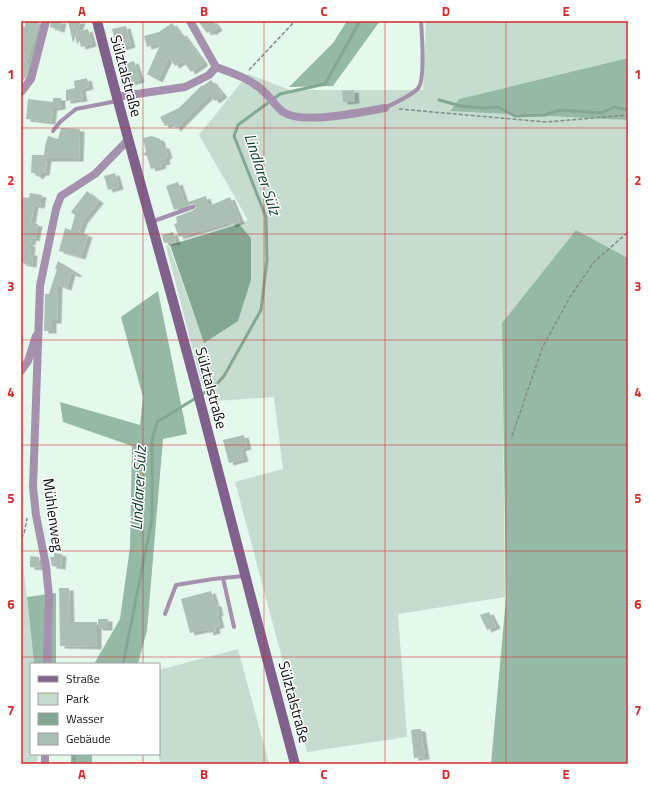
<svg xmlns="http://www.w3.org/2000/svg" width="649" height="785" font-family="'Titillium Web',sans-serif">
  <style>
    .green { fill: #c5dccf }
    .forest { fill: #95b9a5 }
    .water { fill: #83a793 }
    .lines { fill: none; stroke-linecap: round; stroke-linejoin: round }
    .stream { stroke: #83a793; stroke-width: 3 }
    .building { fill: #acbfb4; filter: url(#shadow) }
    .path { stroke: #7f8d85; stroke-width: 1.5; stroke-dasharray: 4 2; stroke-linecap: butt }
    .service { stroke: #a590ad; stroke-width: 4 }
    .minor { stroke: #a590ad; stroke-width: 8 }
    .secondary { stroke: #80618b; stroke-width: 10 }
    .grid { fill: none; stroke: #d62828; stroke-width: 1; stroke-opacity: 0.55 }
    .labels { text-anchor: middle; stroke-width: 3; stroke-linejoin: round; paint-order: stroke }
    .street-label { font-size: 15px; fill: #080e0b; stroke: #fff }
    .water-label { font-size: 16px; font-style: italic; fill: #103f2b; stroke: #fff }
    .neatline { fill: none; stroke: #d62828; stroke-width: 1.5 }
    .grid-label { font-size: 13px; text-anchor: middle; font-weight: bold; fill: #d62828 }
  </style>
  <defs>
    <filter id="shadow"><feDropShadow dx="4.5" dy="2.5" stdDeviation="0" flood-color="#0004"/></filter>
  </defs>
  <rect width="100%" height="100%" fill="#e4f8ec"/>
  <path class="green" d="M426 21H628V58L459 99 450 110 628 120V258L576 230 502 323 505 597 398 614 407 737 307 752 235 482 283 469 274 397 215 401 201 381 166 246H169L204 343 251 280V238L239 224 248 220 199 135 248 74 290 90H423Z
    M21 546 34 664H31V754H38L37 764H21Z
    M238 649 269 764H161L158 754 159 670Z"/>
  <path class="forest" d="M347 21H380L333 86 289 87 333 43Z
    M628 58V120L450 111 459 99Z
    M576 230 628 258V764H491L506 598 502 323Z
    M158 291 187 434 163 439 147 630 138 664H94L120 619 130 547 132 446 63 422 60 402 140 425 143 397 121 317Z
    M56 593V664H34L27 597Z
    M71 754H92V764H71Z"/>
  <path class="water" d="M239 224 251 238V280L238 321 204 343 170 245Z"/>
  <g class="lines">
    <path class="stream" d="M439 100 461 106 483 108 498 107 515 116 545 115 560 110 602 113 614 107 628 110
      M201 395 216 385 224 376 261 310 267 260 266 217 234 136 238 125 280 94 325 84 360 21
      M123 664 152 519V440L157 422 196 398
      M74 764V754"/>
  </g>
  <path class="building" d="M25 21H40L26 63H29L26 77 21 83V25L25 27Z
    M51 21H62L60 30 50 27Z
    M68 21H81L77 32 88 29 92 44 81 47 77 32 73 43Z
    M198 21H213L218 28 211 33 210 31 207 33Z
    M172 23 180 34 182 33 204 63 191 72 183 61 175 66 169 57 158 80 147 74 161 43 147 47 144 36 159 32Z
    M126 26 131 45 117 49 112 29Z
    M134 61 140 80 126 84 120 65Z
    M87 78 89 87 81 89 83 99 66 101V90L75 88 74 81Z
    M211 80 223 95 215 101 210 95 176 129 173 123 165 126 160 117 179 108 202 85 203 86Z
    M354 90 355 101 343 102 342 91Z
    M53 98H61V107L53 108 51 122 26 119 28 99 53 102Z
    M61 128 80 129 79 159H47L45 173H42L38 177 34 173H31L32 155H44L45 146 48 136 58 139Z
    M152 136 160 139 162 146H165L168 156 165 157 166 162 161 163 162 166 151 169 147 156 143 154 146 152 143 138Z
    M115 173 119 187 108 190 104 176Z
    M178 182 185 203 206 196 209 206 230 197 240 221 231 225 230 222 179 237 174 224 177 223 176 217 194 210 196 207V205L192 204 174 210 166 186Z
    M87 191 99 201 83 221 79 232 88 235 81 257 59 251 65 228 71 230 75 215 71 212Z
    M30 193 42 195 40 206 34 205 31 223 38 224 35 239 32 238 31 243 29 242 28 243 31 245 30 253H33L32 265 21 263V206L23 197 29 198Z
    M173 232 176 242 164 243 162 235Z
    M58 261 77 273 76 275 71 273 67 288 58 285 57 321H52V331H44L45 294H49L57 269H55Z
    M244 435 247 447 241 449 244 459 229 463 223 440Z
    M54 553 62 554 61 567 52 566 50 557H54Z
    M30 556 39 557 40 566 39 568 30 567Z
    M59 588H69L70 622H97V647L60 646Z
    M211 591 215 604H217L219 613 217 614 220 625 215 627 216 631 209 633 208 629 190 633 181 599Z
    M489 612 496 626 487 630 480 615Z
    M98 619H108V628H98Z
    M416 729H421L425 757 414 758 411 730Z"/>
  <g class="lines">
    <path class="path" d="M249 70 295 21
      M399 109 546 122 628 115
      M512 436 543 346 570 297 594 262 628 232
      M21 538 24 534 27 518"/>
    <path class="service" d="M385 108C393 104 416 93 419 87 425 76 422 35 421 21
      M53 131 60 122 76 109 117 101
      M151 222 193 207
      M223 578 234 627
      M165 614 176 585 213 579 244 576"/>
    <path class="minor" d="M190 21 216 67
      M216 67C232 73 249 78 262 90 270 96 275 106 283 112 302 125 362 112 385 108
      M21 92 31 79 46 21
      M116 97 185 87 209 75 216 67
      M21 371 28 361 36 336
      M47 664 49 597 46 566 36 515 33 487 40 286 56 209 61 196 95 174 128 140
      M45 764V754"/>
    <path class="secondary" d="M97 21C130 151 168 279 202 409 233 527 263 646 295 764"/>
  </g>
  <path class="grid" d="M143 21V664M264 21V764M385 21V764M506 21V764M21 128H628M21 234H628M21 340H628M21 445H628M21 551H628M21 657H628M143 754V764"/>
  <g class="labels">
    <g class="street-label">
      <text transform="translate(126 76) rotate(75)" y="5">Sülztalstraße</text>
      <text transform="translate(211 388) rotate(75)" y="5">Sülztalstraße</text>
      <text transform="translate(53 515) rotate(82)" y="5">Mühlenweg</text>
      <text transform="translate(294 702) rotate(75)" y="5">Sülztalstraße</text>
    </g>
    <g class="water-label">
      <text transform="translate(263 174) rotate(72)" y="6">Lindlarer Sülz</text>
      <text transform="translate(138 488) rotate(-87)" y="6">Lindlarer Sülz</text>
    </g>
  </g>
  <rect width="649" height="785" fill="none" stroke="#ffffff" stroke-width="44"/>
  <rect x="30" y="663" width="130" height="92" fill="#ffffff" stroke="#9c9f9d"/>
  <rect x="38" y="676" width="20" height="6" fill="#80618b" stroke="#9c9f9d"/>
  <text x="66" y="683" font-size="12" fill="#080e0b">Straße</text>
  <rect x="38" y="693" width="20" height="12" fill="#c5dccf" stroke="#9c9f9d"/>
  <text x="66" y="703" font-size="12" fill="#080e0b">Park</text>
  <rect x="38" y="713" width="20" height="12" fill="#83a793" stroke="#9c9f9d"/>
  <text x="66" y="723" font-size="12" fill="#080e0b">Wasser</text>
  <rect x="38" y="733" width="20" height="12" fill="#acbfb4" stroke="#9c9f9d"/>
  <text x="66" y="743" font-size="12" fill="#080e0b">Gebäude</text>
  <rect x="22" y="22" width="605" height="741" class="neatline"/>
  <g class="grid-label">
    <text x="82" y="16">A</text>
    <text x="204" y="16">B</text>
    <text x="324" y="16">C</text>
    <text x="446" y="16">D</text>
    <text x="566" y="16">E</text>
    <text x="11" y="79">1</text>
    <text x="638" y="79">1</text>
    <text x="11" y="185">2</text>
    <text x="638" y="185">2</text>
    <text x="11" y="291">3</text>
    <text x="638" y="291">3</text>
    <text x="11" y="397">4</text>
    <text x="638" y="397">4</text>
    <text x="11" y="503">5</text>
    <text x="638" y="503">5</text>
    <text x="11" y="609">6</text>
    <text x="638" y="609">6</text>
    <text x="11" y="715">7</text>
    <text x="638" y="715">7</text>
    <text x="82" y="779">A</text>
    <text x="204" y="779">B</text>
    <text x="324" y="779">C</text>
    <text x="446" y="779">D</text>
    <text x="566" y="779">E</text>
  </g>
</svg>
